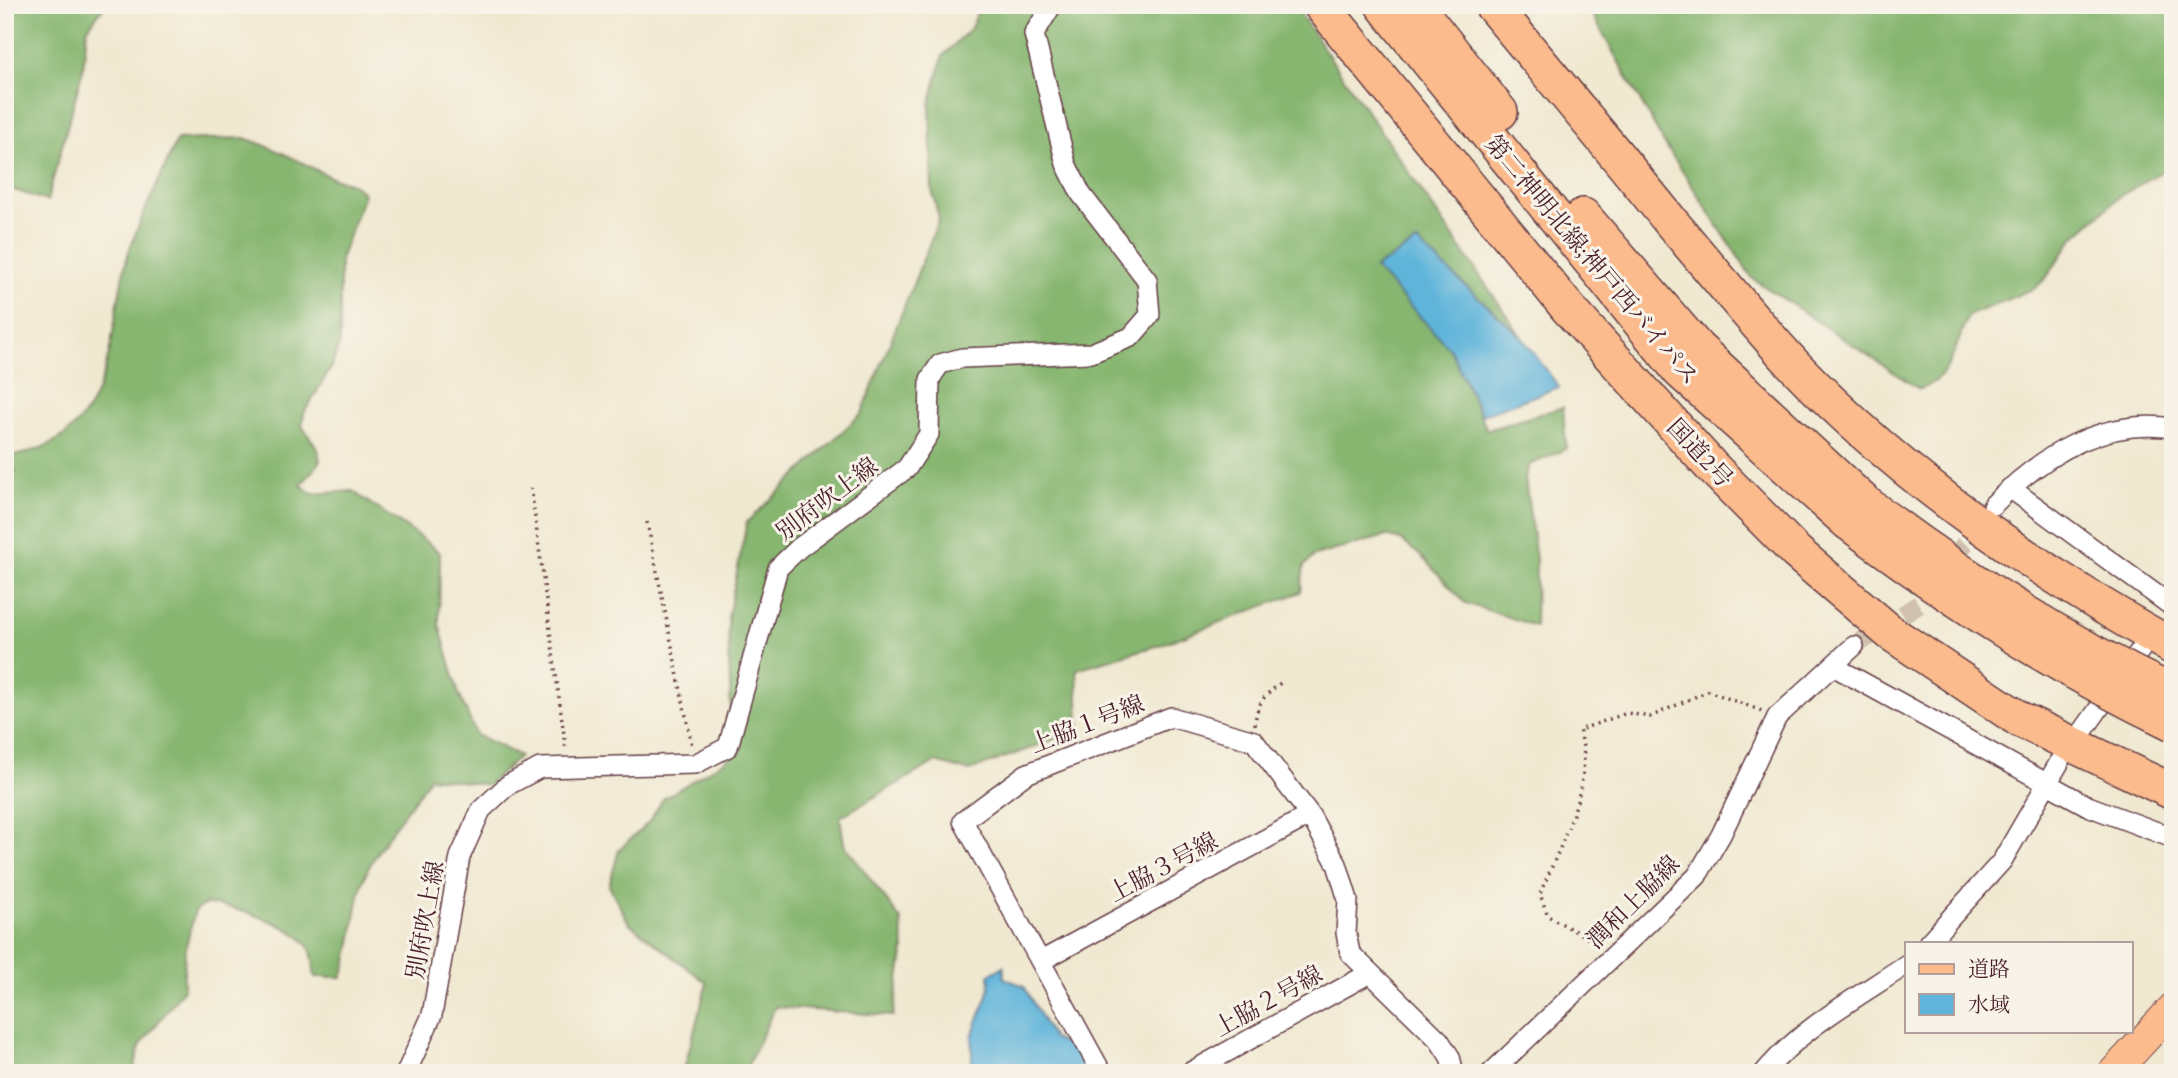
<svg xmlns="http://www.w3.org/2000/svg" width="2178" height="1078" font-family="'EB Garamond','Noto Serif JP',serif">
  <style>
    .forest { fill: #86b670; stroke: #686a4e; stroke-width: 2 }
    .water { fill: #5eb4da; stroke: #546a82; stroke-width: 2 }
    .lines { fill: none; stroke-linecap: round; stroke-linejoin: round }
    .street-tunnel { stroke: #cfc0af; stroke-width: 19; stroke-dasharray: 19 10; stroke-linecap: butt }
    .street-casing { stroke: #633d44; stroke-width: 22 }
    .primary-casing { stroke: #633d44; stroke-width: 32 }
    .highway-casing { stroke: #633d44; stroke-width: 38 }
    .path { stroke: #633d44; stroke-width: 3.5; stroke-dasharray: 2 5; stroke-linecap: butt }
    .street { stroke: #fff; stroke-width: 19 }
    .primary { stroke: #fbbb8d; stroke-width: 30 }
    .highway { stroke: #fbbb8d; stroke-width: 35 }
    .highway-bridge-casing { stroke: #633d44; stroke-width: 38; stroke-linecap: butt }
    .highway-bridge { stroke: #fbbb8d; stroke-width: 35 }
    .labels { text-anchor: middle; stroke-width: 6; stroke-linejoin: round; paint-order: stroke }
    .street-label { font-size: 24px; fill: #4a1f2b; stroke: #f7f3e8 }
  </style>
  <rect width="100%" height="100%" fill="#f7f3e8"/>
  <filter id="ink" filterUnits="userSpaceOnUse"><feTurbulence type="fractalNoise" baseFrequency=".0143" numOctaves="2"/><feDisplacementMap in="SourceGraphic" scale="14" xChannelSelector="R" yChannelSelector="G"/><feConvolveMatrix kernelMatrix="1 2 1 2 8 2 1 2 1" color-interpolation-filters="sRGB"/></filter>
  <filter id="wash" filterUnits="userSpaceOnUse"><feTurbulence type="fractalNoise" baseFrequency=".00686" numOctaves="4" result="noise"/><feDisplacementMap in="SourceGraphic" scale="28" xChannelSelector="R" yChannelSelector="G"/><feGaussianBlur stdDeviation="1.57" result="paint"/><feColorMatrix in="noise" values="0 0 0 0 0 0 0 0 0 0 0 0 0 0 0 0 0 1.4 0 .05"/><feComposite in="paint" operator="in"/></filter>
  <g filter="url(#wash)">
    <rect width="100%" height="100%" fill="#f0e8d0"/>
    <path class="forest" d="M5 5H105L87 29 83 69 47 201 5 187Z
      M980 5H1294L1521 336 1417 242 1375 268 1450 349 1487 430 1563 407 1566 449 1529 465 1525 478 1536 560 1535 626 1465 603 1422 557 1401 540 1386 536 1314 556 1304 566 1301 592 1162 644 1077 669 1079 730 969 771 935 762 840 817 844 844 901 920 904 948 893 1016 775 1007 744 1073H683L707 983 629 923 609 886 619 850 649 822 663 799 732 756 728 617 747 522 862 413 939 219 932 190 930 105 943 56 971 28Z
      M1587 5H2173V165L2120 196 2074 237 2046 278 2035 288 1968 316C1956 343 1951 382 1919 389L1752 278 1664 143Z
      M244 138C277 149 295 159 326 175 341 183 352 179 364 194L340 260V341L332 366 304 413 302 426 318 449 320 462 301 485 312 494 353 491C381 513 413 529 440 553L439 624 459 694 476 735 520 756 488 785 430 777C411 806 385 836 369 867 352 901 356 942 342 977H315C313 968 314 957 310 949 299 925 232 906 206 904L195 911 185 950 183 990 140 1046 133 1073H5V455C19 457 28 452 41 448 117 419 109 323 127 258 139 218 161 178 177 140Z"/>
    <path class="water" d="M1417 242 1521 336 1559 387 1481 415 1450 349 1375 268Z
      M1004 966V978L1024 986 1053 1039 1078 1048 1091 1073H968C975 1061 970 1047 973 1034 978 1012 993 998 989 975Z"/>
  </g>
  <g filter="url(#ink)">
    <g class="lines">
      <path class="street-tunnel" d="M1954 559 1984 517
        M1854 646 1923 602"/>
      <g class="street-casing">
        <path id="street" d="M2010 488 2173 607
          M1993 505C2040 457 2102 417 2173 428
          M1833 666 2088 806 2173 838
          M2083 731 2141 649
          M1928 943 2002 861 2059 763
          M1041 961 1310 815
          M406 1073 432 1015 460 857 481 810 508 785 540 768 695 764 728 747 778 568 799 548 907 468 929 434 930 379 940 364 962 358 1091 353 1131 337 1150 315 1147 280 1081 194 1066 164 1034 34 1052 5
          M1102 1073 963 821 1026 774 1171 717 1254 741 1310 815 1337 864 1348 900 1346 933 1350 953 1439 1040 1450 1057 1454 1073
          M1189 1073 1370 973
          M1491 1073 1697 876 1721 835 1777 717 1854 646
          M1764 1073C1802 1027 1858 997 1907 964"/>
      </g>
      <g class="primary-casing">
        <path id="primary" d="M2113 1073 2173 1008"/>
      </g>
      <g class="highway-casing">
        <path id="highway" d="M1321 5 1567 307 1710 465 1796 552 1891 633 2019 719 2173 792
          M1383 5 1680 371 1848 522
          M1415 5 1500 112
          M1492 5C1552 77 1612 149 1671 222 1712 270 1752 320 1795 366 1904 480 2036 570 2173 647
          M1583 216 1697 348 1865 503"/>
      </g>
      <path class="path" d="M5 470 13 471
        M531 488 566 750
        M647 522 692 746
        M1255 725C1256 704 1265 694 1282 682
        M1600 945 1548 916 1540 894C1559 848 1597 779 1579 730L1627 713 1650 717 1708 691 1762 711"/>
      <use href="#street" class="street"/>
      <use href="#primary" class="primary"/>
      <use href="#highway" class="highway"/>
      <g class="highway-bridge-casing">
        <path id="highway-bridge" d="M1865 503C1962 577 2062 641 2173 693
          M1848 522C1953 601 2054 666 2173 723"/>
      </g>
      <use href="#highway-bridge" class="highway-bridge"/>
    </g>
  </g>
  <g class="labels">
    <g class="street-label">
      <text transform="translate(1592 260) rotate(50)" y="8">第二神明北線;神戸西バイパス</text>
      <text transform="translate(1700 453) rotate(47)" y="8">国道2号</text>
      <text transform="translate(827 499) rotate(-37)" y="8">別府吹上線</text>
      <text transform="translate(1087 724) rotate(-21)" y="8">上脇１号線</text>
      <text transform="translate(1163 867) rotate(-28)" y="8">上脇３号線</text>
      <text transform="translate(1633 902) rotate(-45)" y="8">潤和上脇線</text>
      <text transform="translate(425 920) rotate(-80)" y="8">別府吹上線</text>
      <text transform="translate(1268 1001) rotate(-29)" y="8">上脇２号線</text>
    </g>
  </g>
  <rect width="2178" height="1078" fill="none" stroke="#f7f3e8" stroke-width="28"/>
  <rect x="1905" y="942" width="228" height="91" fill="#f7f3e8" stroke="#b29e9c" stroke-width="2"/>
  <rect x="1919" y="964" width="35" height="10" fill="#fbbb8d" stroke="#b29e9c" stroke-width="2"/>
  <text x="1968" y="976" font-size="21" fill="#4a1f2b">道路</text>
  <rect x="1919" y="994" width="35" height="21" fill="#5eb4da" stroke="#b29e9c" stroke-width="2"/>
  <text x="1968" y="1012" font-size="21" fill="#4a1f2b">水域</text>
</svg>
